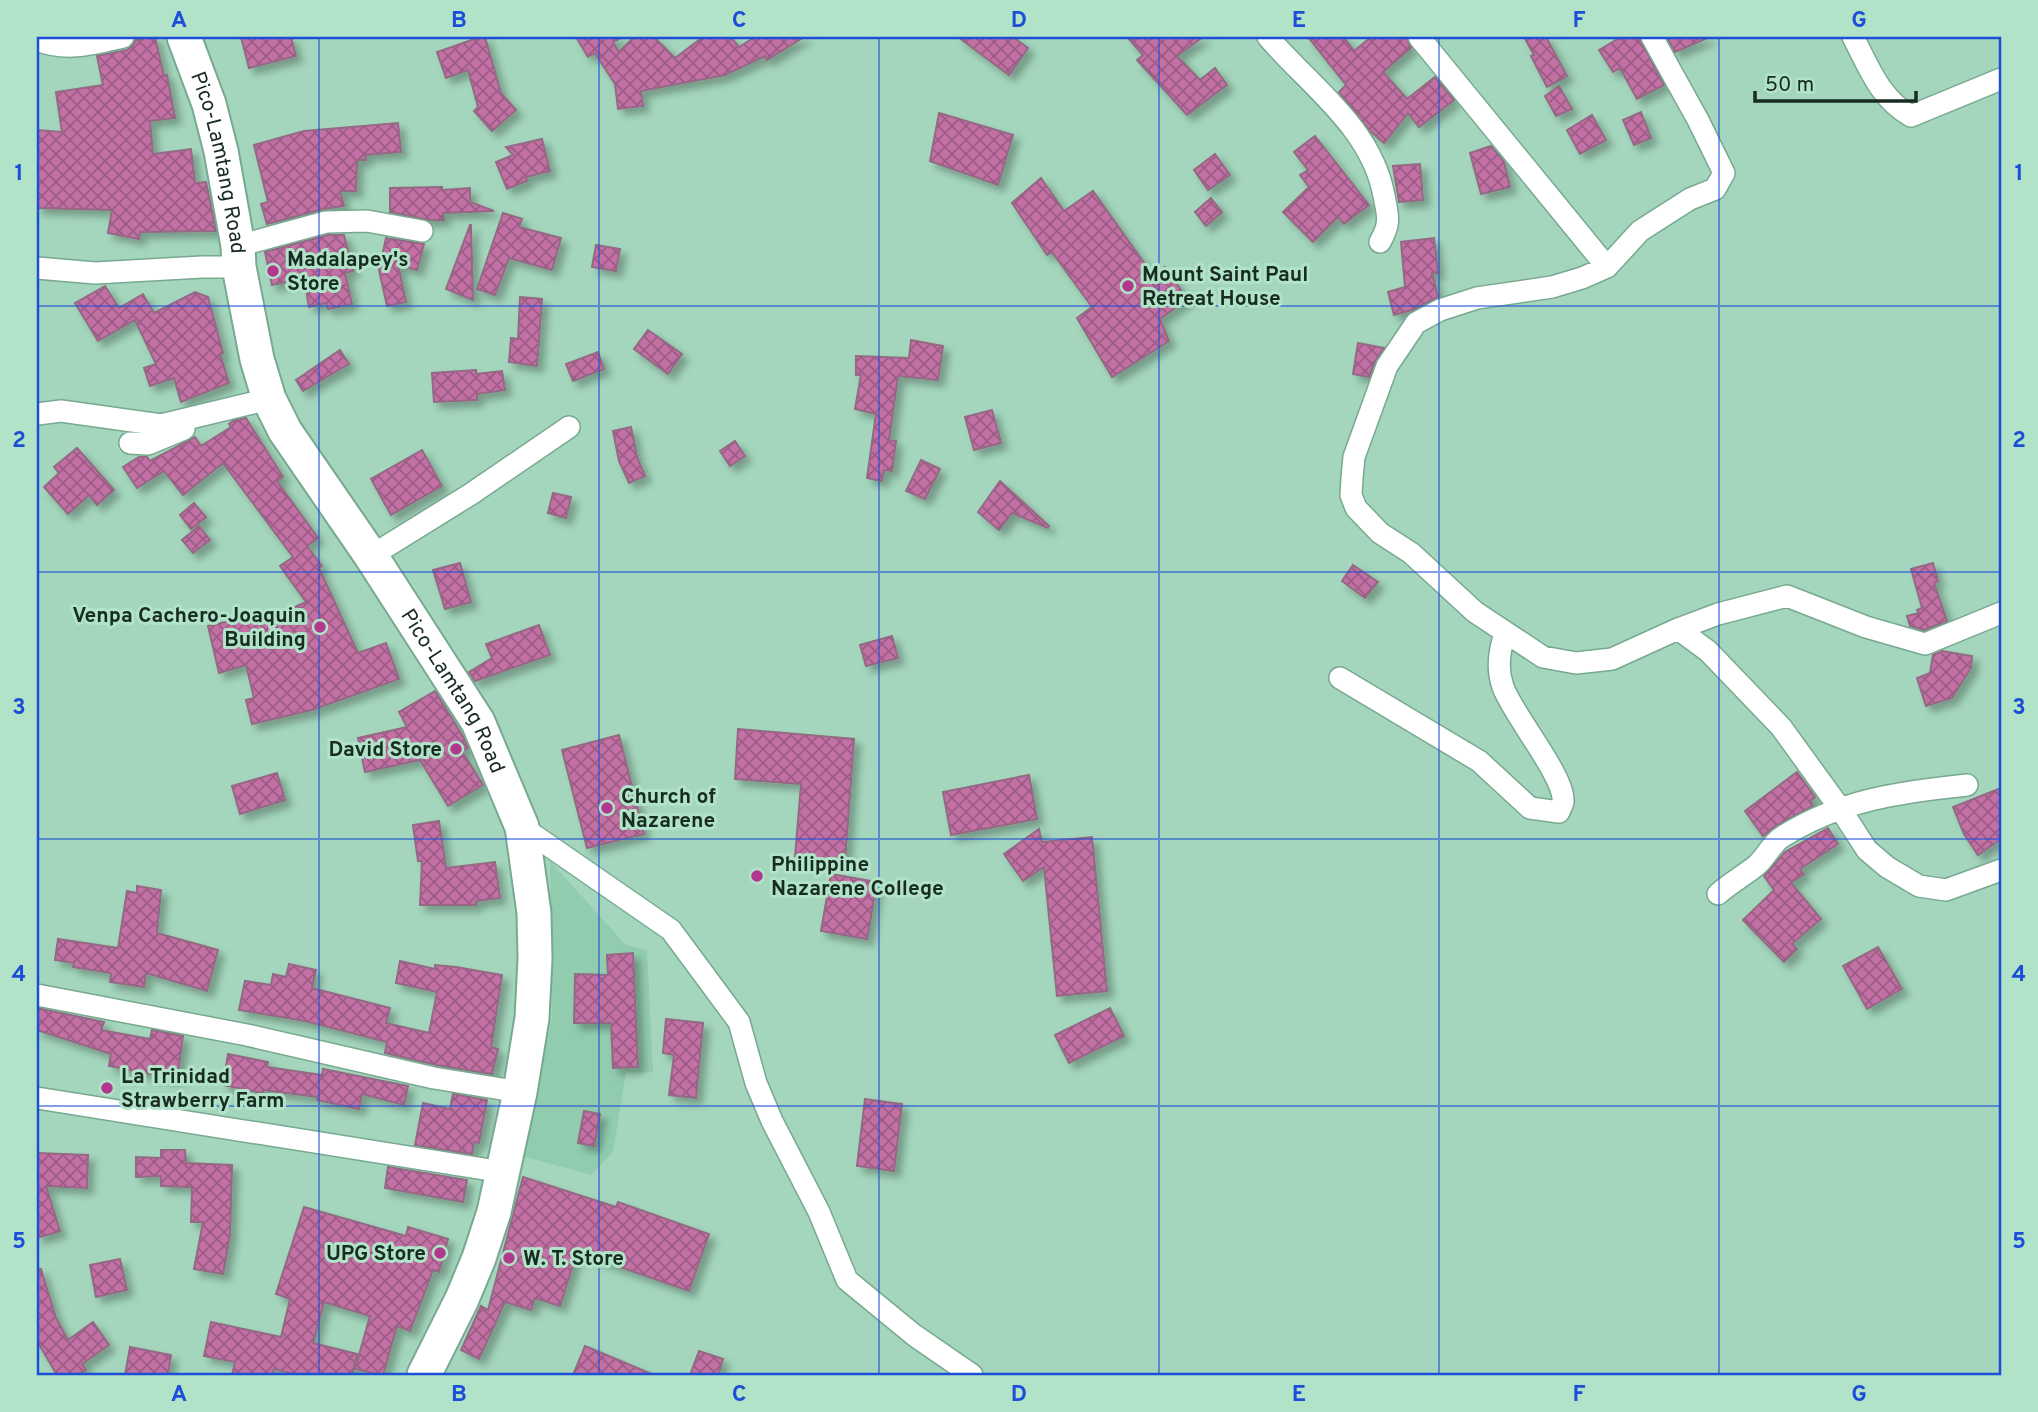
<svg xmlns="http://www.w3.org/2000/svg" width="2038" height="1412" font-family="Overpass,sans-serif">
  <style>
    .built { fill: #91ccae }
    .building { fill: url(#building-cross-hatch); stroke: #936983; stroke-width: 2; filter: url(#shadow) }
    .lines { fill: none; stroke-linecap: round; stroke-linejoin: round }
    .street-casing { stroke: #77a990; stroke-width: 24 }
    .primary-casing { stroke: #77a990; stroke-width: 37 }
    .street { stroke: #fff; stroke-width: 21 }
    .primary { stroke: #fff; stroke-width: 33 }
    .grid { fill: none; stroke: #1d4ed8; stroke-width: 2; stroke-opacity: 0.55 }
    .poi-dot { fill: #b1388c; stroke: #b0e3c8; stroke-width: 2.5 }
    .labels { text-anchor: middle; stroke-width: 6; stroke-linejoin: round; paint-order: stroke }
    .street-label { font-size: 21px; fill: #182c22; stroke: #b0e3c8 }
    .poi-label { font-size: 21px; font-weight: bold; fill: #182c22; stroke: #b0e3c8; text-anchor: start }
    .neatline { fill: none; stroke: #1d4ed8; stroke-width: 2.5 }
    .grid-label { font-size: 23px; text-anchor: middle; font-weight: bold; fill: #1d4ed8 }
  </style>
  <defs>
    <pattern id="building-cross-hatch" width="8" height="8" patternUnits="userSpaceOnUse" patternTransform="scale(1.75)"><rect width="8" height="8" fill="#c370a5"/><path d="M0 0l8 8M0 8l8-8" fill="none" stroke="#9d5c86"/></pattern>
    <filter id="shadow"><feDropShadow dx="6" dy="6" stdDeviation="3.5" flood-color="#0004"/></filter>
  </defs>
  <rect width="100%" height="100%" fill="#a3d6bc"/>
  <path class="built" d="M550 861 626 945 647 950 653 1072 626 1073 613 1152 591 1175 522 1156 552 1017Z"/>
  <path class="building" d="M148 37H155L164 76 167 75 175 118 150 121 153 154 191 149 195 183 206 182 216 231 140 232 139 239 108 233 112 210 37 208V130L62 132 56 92 103 85 97 56 127 50 132 46 136 40Z
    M241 37H291L296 56 249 68Z
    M480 37H485L501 93 516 110 492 131 474 111 478 107 468 70 446 78 437 52Z
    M576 37H623L613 42 619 52 634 37H654L675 58 703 37H731L739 47 755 37H804L767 60 765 56 725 75 641 91 643 106 618 109 615 84 595 53 588 57Z
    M958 37H1013L1028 48 1009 75Z
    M1127 37H1203L1177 56 1200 80 1215 68 1227 85 1187 115 1137 60 1143 55Z
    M1308 37H1344L1354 51 1371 37H1406L1411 48 1383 72 1407 99 1435 77 1454 100 1419 127 1408 113 1384 143 1370 131 1339 92 1346 85Z
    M1524 37H1546L1567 76 1547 87 1531 56 1534 55Z
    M1621 37H1639L1664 85 1637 99 1620 68 1613 72 1599 50Z
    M1667 37H1710L1675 52Z
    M1559 86 1572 109 1556 116 1545 96Z
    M1641 112 1651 138 1634 145 1623 120Z
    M939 113 1013 135 998 185 930 161Z
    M1592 115 1606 140 1580 154 1567 130Z
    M398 123 401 152 365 155 366 160H357L356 191H340L344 206 323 209 267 224 261 204 268 202 254 145 304 131Z
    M1315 136 1369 205 1344 224 1338 217 1313 242 1283 212 1309 187 1300 175 1308 170 1294 152Z
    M542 139 550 171 526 177 527 181 507 189 496 162 513 155 506 147Z
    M1491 146 1504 162 1510 187 1481 194 1470 153Z
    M1215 154 1230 175 1208 190 1194 170Z
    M1420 164 1423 200 1399 202 1393 166Z
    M1041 178 1064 211 1093 191 1152 274 1165 267 1187 299 1160 319 1169 341 1112 377 1077 318 1092 307 1052 252 1047 255 1012 203Z
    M442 187V190L470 188V202L494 211 443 213 444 220H429L390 212V188Z
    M1211 198 1222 212 1206 226 1195 212Z
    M503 213 522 219 519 227 561 238 552 270 509 258 495 295 477 289Z
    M470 225H471L473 300 446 289Z
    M328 235H344L353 271 345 273 352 304 328 309 326 303 309 307 304 278 272 285 265 252Z
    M386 238 424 244 417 270 398 265 406 302 387 306 379 270Z
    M1434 238 1438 273H1432L1438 297 1412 310 1394 315 1388 292 1405 287 1401 242Z
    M596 245 620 249 616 271 592 267Z
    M105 286 119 308 143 294 154 313 195 292 208 297 223 353 220 354 229 383 181 402 174 378 150 386 144 368 156 364 135 320 98 341 75 303Z
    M520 297 542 299 537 366 509 362 511 338 518 339Z
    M648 330 682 354 668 374 634 349Z
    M911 340 943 346 938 380 898 376 889 440 896 441 892 471 884 470 882 481 867 478 876 414 855 409 861 375H856V356L909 358Z
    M1358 343 1384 348 1375 361 1369 377 1353 374Z
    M340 350 349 364 303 391 296 380Z
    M598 352 604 369 573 381 566 364Z
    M476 370V374L502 371 505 390 477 394V400L434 402 432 373Z
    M992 410 1001 443 974 450 965 417Z
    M246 418 283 477 277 481 318 538 307 546 322 566 319 568 358 653 386 643 399 679 312 710 252 724 246 700 254 698 246 665 219 673 208 626 264 613 266 620 306 602 280 566 293 557 223 463 183 495 164 471 137 488 123 467 139 457H147L150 461 195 437 201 446 231 427 229 424 233 421Z
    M631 427 637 457 645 476 629 483 619 461 613 431Z
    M735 441 745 456 730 466 720 451Z
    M77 448 114 490 97 505 89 495 68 514 44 487 59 473 54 467Z
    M422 450 442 486 391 515 371 479Z
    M921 460 940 469 925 499 906 491Z
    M1000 481 1049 526 1048 528 1012 513 999 530 978 512Z
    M553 493 571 497 566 518 548 513Z
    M194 503 206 517 191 529 180 515Z
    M199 526 210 540 193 553 182 540Z
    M460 563 471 602 445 609 433 570Z
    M1933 563 1938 581 1934 583 1947 621 1924 630 1910 626 1907 616 1919 613 1917 610 1922 608 1911 569Z
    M1353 565 1378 582 1365 598 1342 581Z
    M539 625 550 655 475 681 469 672 492 658 486 644Z
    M892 636 898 658 866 666 860 645Z
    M1942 651 1972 656 1971 668 1952 698 1926 706 1917 678 1930 673 1933 655Z
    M435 691 465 740 468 748 462 751 483 785 448 806 420 760 365 772 358 738 407 727 399 712Z
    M738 729 854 739 845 861 795 857 801 784 735 779Z
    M619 735 644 834 587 848 562 750Z
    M1797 772 1815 797 1810 801 1813 806 1775 826 1763 836 1745 811Z
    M277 773 285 800 240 814 232 786Z
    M1029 775 1037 819 951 835 943 792Z
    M2001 788V839L1978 855 1964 834 1953 807Z
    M439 821 446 868 495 862 500 898 476 901V905H420L422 861H418L413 825Z
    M1828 828 1838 844 1800 869 1804 874 1791 883 1821 919 1792 944 1797 949 1784 962 1743 920 1774 890 1764 876 1785 852Z
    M1039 829 1042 842 1092 837 1107 991 1057 996 1044 867 1023 881 1004 854Z
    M831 874 877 882 867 939 821 931Z
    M137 886 161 890 157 933 218 950 207 991 146 973 144 987 110 982 111 973 73 967 74 963 55 960 58 939 118 948 127 891 137 893Z
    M1878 947 1902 989 1867 1009 1843 966Z
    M633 953 638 1067 613 1068 611 1023H574L575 974 608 975 607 955Z
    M400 961 435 969V965L456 967 502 975 491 1047 498 1049 492 1074 437 1065 385 1053 387 1042 305 1021 239 1010 245 981 271 985 273 974 286 977 289 964 316 970 312 988 390 1008 386 1023 429 1033 437 992 396 983Z
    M37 1008 104 1022 101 1030 150 1039 152 1030 183 1036 177 1079 109 1066 111 1054 37 1030Z
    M1110 1008 1124 1036 1069 1063 1055 1035Z
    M666 1019 703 1023 696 1098 669 1095 674 1055 663 1053Z
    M228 1054 268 1062 267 1067 322 1075 323 1069 408 1086 404 1105 362 1094 359 1109 317 1100 318 1097 263 1090V1093L223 1085Z
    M453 1094 487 1100 479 1143 474 1142 472 1154 415 1145 423 1103 450 1109Z
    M865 1099 902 1104 894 1171 857 1166Z
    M584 1111 600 1114 594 1146 578 1143Z
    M161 1150H185L186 1163 232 1165 230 1235 223 1274 194 1269 203 1222H191L192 1187 161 1186V1176L136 1177V1157L161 1158Z
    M37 1153 88 1155 87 1188 46 1186 60 1231 37 1238Z
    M388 1167 467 1180 463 1202 385 1188Z
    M523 1177 616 1207 618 1202 709 1234 689 1291 577 1252 560 1306 535 1298 531 1310 505 1302 479 1359 461 1350 481 1306 488 1310Z
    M304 1207 406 1236 408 1227 448 1239 439 1272 433 1270 410 1331 397 1326 383 1375 355 1369 370 1316 324 1302 313 1343 357 1354 352 1375H297L274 1369 273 1375H232L235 1362 204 1356 211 1322 281 1337 290 1299 276 1294Z
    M120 1259 127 1290 96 1297 90 1265Z
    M41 1269 56 1318 68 1340 93 1322 109 1345 82 1364 86 1370 77 1375H57L37 1341V1270Z
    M585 1346 654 1375H573Z
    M130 1347 171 1355 168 1375H125Z
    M699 1351 723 1359 718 1375H690Z"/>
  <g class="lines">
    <g class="street-casing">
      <path id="street" d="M1268 37C1310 86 1372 128 1384 196 1388 216 1391 223 1380 242
        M1419 37 1607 267
        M1652 37 1698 120 1724 173 1715 189 1690 199 1640 231 1607 267 1582 278 1552 287 1477 298 1440 310 1416 323 1387 366 1354 457 1352 478 1351 495 1356 508 1380 533 1411 553 1475 612 1543 657 1576 663 1612 659 1678 629 1708 651 1781 727 1839 807 1867 850 1887 867 1919 886 1946 890 2001 870
        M1853 37C1869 67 1880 99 1911 116L2001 79
        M37 40C66 52 93 44 123 37
        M238 246 326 222 367 221 422 231
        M37 268 95 273 202 267H239
        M37 414 61 411 161 425 269 399
        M130 443 148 444 184 429
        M371 556 471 494 569 427
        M1678 629 1718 614 1787 596 1866 627 1925 644 2001 613
        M1340 678 1479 761 1530 808 1559 812C1560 809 1562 806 1563 802 1566 778 1513 715 1503 687 1497 670 1499 651 1505 634
        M522 827 671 930 739 1022 756 1083 772 1121 819 1212 847 1280 914 1335 972 1375
        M1718 894C1730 883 1745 875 1757 865 1766 857 1772 843 1782 837 1840 800 1900 792 1967 785
        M37 995 247 1035 434 1078 520 1092
        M37 1098 503 1172"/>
    </g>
    <g class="primary-casing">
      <g id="primary">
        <path id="s1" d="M184 37 209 104 221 151 238 246 239 267 257 359 269 399 285 431 371 556 478 722 522 827 534 913 535 959 532 1018 520 1092 494 1212 479 1258 462 1299 424 1375"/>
      </g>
    </g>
    <use href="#street" class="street"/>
    <use href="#primary" class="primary"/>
  </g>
  <path class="grid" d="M319 37V1375M599 37V1375M879 37V1375M1159 37V1375M1439 37V1375M1719 37V1375M37 306H2001M37 572H2001M37 839H2001M37 1106H2001"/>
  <g class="poi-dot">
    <circle cx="273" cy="271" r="7"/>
    <circle cx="1128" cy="286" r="7"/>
    <circle cx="320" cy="627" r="7"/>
    <circle cx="456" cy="749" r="7"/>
    <circle cx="607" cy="808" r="7"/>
    <circle cx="757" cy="876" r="7"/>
    <circle cx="107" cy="1088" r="7"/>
    <circle cx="440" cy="1253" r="7"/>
    <circle cx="509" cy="1258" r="7"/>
  </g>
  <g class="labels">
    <g class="street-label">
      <text dy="7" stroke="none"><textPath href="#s1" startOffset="131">Pico-Lamtang Road</textPath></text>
      <text dy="7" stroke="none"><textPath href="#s1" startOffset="719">Pico-Lamtang Road</textPath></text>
    </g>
    <g class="poi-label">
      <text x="287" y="266">Madalapey's<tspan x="287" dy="24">Store</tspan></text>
      <text x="1142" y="281">Mount Saint Paul<tspan x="1142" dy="24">Retreat House</tspan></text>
      <text x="306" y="622" text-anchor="end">Venpa Cachero-Joaquin<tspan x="306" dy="24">Building</tspan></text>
      <text x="442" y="756" text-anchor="end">David Store</text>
      <text x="621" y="803">Church of<tspan x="621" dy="24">Nazarene</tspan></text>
      <text x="771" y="871">Philippine<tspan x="771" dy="24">Nazarene College</tspan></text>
      <text x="121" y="1083">La Trinidad<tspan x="121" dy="24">Strawberry Farm</tspan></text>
      <text x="426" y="1260" text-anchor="end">UPG Store</text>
      <text x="523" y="1265">W. T. Store</text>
    </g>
  </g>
  <rect width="2038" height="1412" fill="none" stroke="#b0e3c8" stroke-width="77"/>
  <path d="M1755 91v10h161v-10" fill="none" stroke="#182c22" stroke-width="3.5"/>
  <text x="1765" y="91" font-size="21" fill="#182c22" stroke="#b0e3c8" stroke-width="5" paint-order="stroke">50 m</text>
  <rect x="38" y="38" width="1962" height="1336" class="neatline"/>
  <g class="grid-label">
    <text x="179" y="27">A</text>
    <text x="459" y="27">B</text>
    <text x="739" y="27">C</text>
    <text x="1019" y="27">D</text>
    <text x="1299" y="27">E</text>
    <text x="1579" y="27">F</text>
    <text x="1859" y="27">G</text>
    <text x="19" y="180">1</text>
    <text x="2019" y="180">1</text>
    <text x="19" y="447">2</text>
    <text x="2019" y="447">2</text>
    <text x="19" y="714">3</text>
    <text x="2019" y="714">3</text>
    <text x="19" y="981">4</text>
    <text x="2019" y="981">4</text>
    <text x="19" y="1248">5</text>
    <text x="2019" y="1248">5</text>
    <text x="179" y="1401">A</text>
    <text x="459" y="1401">B</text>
    <text x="739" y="1401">C</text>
    <text x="1019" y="1401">D</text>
    <text x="1299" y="1401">E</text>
    <text x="1579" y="1401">F</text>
    <text x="1859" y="1401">G</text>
  </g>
</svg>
